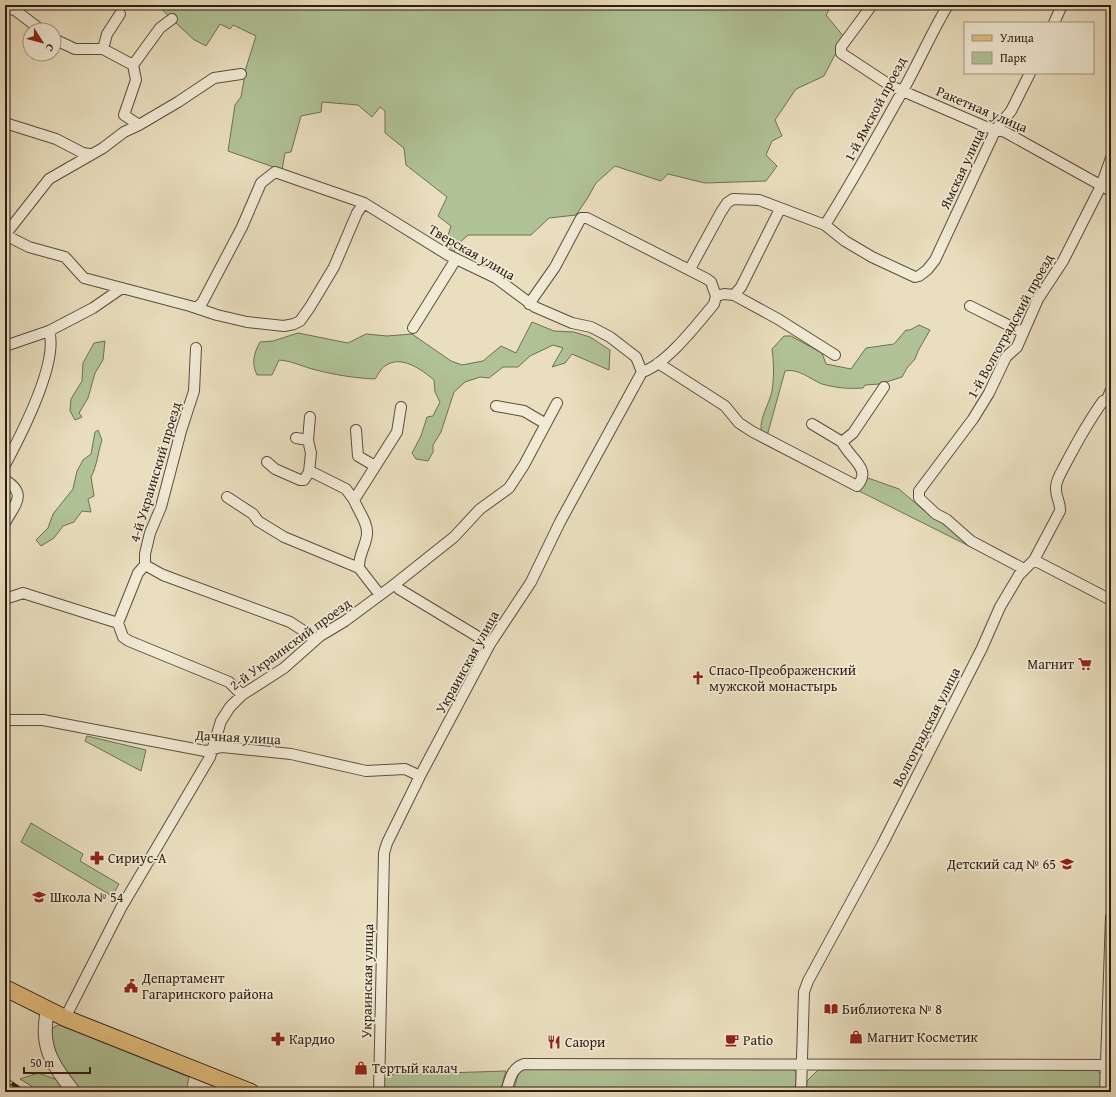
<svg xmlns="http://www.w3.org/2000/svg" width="1116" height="1097" font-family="'Gentium Book Plus',serif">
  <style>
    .green { fill: #b0c296; stroke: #6e7054 }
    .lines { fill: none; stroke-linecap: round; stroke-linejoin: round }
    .minor-casing { stroke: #5c4d3e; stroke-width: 12 }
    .tertiary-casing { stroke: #5c4d3e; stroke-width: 15 }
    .primary-casing { stroke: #2d1d13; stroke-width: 18 }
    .minor { stroke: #f1ead5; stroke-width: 10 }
    .tertiary { stroke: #f1ead5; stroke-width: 13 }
    .primary { stroke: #e4bf7f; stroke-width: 16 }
    .rail-casing { stroke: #2d1d13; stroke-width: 4 }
    .rail { stroke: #f1ead5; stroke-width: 2.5; stroke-dasharray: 8; stroke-linecap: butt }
    .labels { text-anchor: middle; stroke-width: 3.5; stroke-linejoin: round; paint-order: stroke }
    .street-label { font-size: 14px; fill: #2d1d13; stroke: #f1ead5 }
    .poi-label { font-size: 14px; fill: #2d1d13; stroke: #f1ead5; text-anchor: start }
  </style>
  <rect width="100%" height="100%" fill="#e9debe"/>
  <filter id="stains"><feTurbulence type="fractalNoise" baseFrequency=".005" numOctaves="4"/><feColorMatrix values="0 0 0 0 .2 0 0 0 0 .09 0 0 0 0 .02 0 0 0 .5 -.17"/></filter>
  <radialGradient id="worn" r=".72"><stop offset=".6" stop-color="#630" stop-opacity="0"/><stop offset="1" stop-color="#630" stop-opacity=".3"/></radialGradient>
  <path class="green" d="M146 5H832L826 15 844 37 824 76 796 89 775 120 782 136 772 141 766 155 777 166 766 181 705 183 668 174 661 181 615 166 596 183 587 199 576 215 549 218 531 235H468L456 246 454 252 444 247 451 226 438 216 447 197 406 165 404 148 385 133V111L380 107 372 117 358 105 322 102 321 112 301 116 291 152 285 153 282 170 228 151 235 105 241 97 246 68 256 36 233 25 230 29 220 24 206 46 193 39 157 5 152 9Z
    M532 322 554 331 574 332 590 337 610 350 609 370 572 354 565 363 552 367 563 348 553 345 530 356 518 367H503L489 378 480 377 465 382 454 392 441 432 433 445V452L428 461 416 459 412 453 421 436 427 417 433 416 440 402 435 392 434 380C422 370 401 354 385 366 381 368 378 375 375 379 354 378 336 375 316 370 303 367 293 361 279 360L272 375H257C251 363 254 353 260 342L273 341 298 333 348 343 366 334 387 336 412 334 451 361 462 365 483 361 501 346 516 353Z
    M919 325 930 330 918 351 915 359 907 368 902 377 880 384 865 385 863 388C849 389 836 388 822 384 810 379 798 368 785 371L767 436 761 431C760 416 769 405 772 391 774 377 774 363 772 349L784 336H791L822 353 826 364 851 369 866 348 894 344 906 330H910Z
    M105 341 103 360 95 373 88 398 79 413 82 417 75 420 70 411 71 399 82 381 83 363 94 343Z
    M98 430 102 440C98 452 97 466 91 477L94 496 88 499 91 512 82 511 74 522 63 526 54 538 41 546 36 540 48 528 53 514 73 489 77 471 83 460 91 454 95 432Z
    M868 478 899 489 933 518 944 523 1011 567 859 491 861 485Z
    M87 736 146 750 141 771 85 741Z
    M31 823 83 854 80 861 119 884 112 896 21 842Z
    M59 1025 189 1077 186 1092H81L55 1054 50 1032 54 1027Z
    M524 1068 793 1069 796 1072V1092H513L519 1072Z
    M1095 1069 1102 1075 1101 1092H806L807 1081 818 1070Z
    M506 1071 500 1092H384V1075Z
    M38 1073 55 1079 68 1092H41L20 1079Z"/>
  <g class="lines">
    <g class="minor-casing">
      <path id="minor" d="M872 5 841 47V53L891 86 986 127 1005 132 1111 191
        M5 8 15 10 41 30
        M1054 23 1062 5
        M54 39 75 49H103L133 65
        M103 49 107 34 120 14
        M241 74 214 78 178 102 139 125 124 132 103 148 49 179 5 235 29 247 65 257 84 278 190 306 217 315 247 322 284 326 294 324 300 321 310 307 334 267 357 213 364 203
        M5 123 56 139 83 153 90 154
        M139 125 124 115 136 80 133 65 160 28 172 19
        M825 225C854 179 880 131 907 83 921 57 933 30 948 5
        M690 269 721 212 727 203 733 199 759 200 825 225 845 241 872 257 915 277 919 276 927 270 935 260 996 129 1011 111 1030 73
        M734 295 741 287 780 209
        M716 296 724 294 734 295 778 319 835 355
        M529 304 555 267 581 218H587L707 279 711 282 716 296
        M970 306 1022 332
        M196 308 202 303 242 227 261 183 275 172 364 203 448 255 496 278 535 307 572 323 591 327 610 337 636 357 642 372
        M413 328 456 259
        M5 346 49 331 93 308 122 288
        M658 363 725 406 739 423 753 432 857 486C873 469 849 458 842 442L853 433 884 387
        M496 406 524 411 546 424
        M812 424 842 442
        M356 430 358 456 375 466
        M296 438 308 440
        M267 462 275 469 300 480H304L309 472 314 473 346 489 354 500
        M5 465C20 437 59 362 49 331
        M309 472 311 453 308 440 310 417
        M5 480C28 494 15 504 5 523
        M227 497 253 514 258 521 284 537 359 568 380 595
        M1034 560 1111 600
        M145 565 163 575 290 622 310 635 314 641
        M359 568C358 556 366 546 367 534 368 522 358 511 354 500L397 432 401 407
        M1024 569 971 541 946 519 936 514 919 498V491L973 419 989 393 1006 357 1017 347 1038 299 1063 261 1101 186 1111 158
        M395 584 399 589 490 644
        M5 599 23 593 118 623
        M118 623 138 573 145 565V554L150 533 161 507 181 431 194 391 196 348
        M118 623 123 637 129 641 229 682 242 695
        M5 720H43L205 751 222 747 291 754 366 771 405 769 420 776
        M65 1018 121 908 210 757 221 721 230 707 242 695 284 668 320 636 345 621 395 584 454 537 480 509 509 488 524 465 557 403
        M379 1092 384 853 387 843 420 776 490 644 531 582 560 522 642 372C666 365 698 323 714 304L716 296
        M506 1092C510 1080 511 1068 524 1064L1111 1065
        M801 1092 804 992 808 981 882 845 982 648 1000 607 1019 575 1034 560 1060 511C1061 503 1055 496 1056 487 1056 480 1062 471 1065 465 1077 442 1088 422 1103 401L1107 399 1111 390
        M1105 1092 1111 917"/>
    </g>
    <g class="tertiary-casing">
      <path id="tertiary" d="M48 1009C39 1045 52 1065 74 1092"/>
    </g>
    <g class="primary-casing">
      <path id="primary" d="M5 988 65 1018 251 1092"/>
    </g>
    <use href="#minor" class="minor"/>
    <use href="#tertiary" class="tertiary"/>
    <use href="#primary" class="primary"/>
    <g class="rail-casing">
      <path id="rail" d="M5 1079 25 1092
        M5 1087 13 1092"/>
    </g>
    <use href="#rail" class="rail"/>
  </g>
  <defs>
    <g id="supermarket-bare" transform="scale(1.08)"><path d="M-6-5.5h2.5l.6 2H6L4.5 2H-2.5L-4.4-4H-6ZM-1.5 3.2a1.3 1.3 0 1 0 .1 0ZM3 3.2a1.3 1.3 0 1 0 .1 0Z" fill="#8f2418" stroke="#f1ead5" stroke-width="2.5" paint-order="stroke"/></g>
    <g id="church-bare" transform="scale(1.08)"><path d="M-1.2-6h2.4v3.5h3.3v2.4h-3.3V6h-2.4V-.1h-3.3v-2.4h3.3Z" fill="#8f2418" stroke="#f1ead5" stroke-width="2.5" paint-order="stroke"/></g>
    <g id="pharmacy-bare" transform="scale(1.08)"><path d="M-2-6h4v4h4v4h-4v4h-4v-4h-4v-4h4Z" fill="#8f2418" stroke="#f1ead5" stroke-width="2.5" paint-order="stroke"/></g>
    <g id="school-bare" transform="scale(1.08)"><path d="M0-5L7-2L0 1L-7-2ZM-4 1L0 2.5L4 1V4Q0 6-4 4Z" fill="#8f2418" stroke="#f1ead5" stroke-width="2.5" paint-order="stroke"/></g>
    <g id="civic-bare" transform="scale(1.08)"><path d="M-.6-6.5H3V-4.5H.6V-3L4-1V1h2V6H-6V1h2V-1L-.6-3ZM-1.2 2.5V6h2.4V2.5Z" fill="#8f2418" stroke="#f1ead5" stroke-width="2.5" paint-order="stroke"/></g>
    <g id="library-bare" transform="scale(1.08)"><path d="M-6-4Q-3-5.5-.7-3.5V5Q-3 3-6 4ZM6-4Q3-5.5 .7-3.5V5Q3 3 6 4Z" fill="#8f2418" stroke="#f1ead5" stroke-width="2.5" paint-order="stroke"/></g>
    <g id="shop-bare" transform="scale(1.08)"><path d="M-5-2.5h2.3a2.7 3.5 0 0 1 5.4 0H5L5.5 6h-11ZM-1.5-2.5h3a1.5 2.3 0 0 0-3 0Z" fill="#8f2418" stroke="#f1ead5" stroke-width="2.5" paint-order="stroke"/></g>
    <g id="cafe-bare" transform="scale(1.08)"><path d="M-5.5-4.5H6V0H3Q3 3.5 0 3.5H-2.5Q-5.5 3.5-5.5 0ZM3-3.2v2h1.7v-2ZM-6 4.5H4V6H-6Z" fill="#8f2418" stroke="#f1ead5" stroke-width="2.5" paint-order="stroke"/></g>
    <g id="restaurant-bare" transform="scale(1.08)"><path d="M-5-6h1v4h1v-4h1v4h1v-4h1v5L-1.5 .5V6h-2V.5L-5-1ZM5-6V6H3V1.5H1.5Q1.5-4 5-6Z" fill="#8f2418" stroke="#f1ead5" stroke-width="2.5" paint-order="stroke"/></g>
  </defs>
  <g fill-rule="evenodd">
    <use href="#supermarket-bare" x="1085" y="664"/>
    <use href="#church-bare" x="698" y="678"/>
    <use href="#pharmacy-bare" x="97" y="858"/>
    <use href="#school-bare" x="1067" y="864"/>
    <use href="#school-bare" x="39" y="897"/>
    <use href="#civic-bare" x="131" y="986"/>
    <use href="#library-bare" x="831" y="1009"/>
    <use href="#shop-bare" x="856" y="1037"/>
    <use href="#pharmacy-bare" x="278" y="1039"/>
    <use href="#cafe-bare" x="732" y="1040"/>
    <use href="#restaurant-bare" x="554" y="1042"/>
    <use href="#shop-bare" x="361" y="1068"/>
  </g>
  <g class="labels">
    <g class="street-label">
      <text transform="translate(875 109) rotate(-62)" y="5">1-й Ямской проезд</text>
      <text transform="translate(982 109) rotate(23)" y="5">Ракетная улица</text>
      <text transform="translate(962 169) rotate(-65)" y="5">Ямская улица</text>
      <text transform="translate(472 252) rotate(30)" y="5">Тверская улица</text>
      <text transform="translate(1010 326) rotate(-61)" y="5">1-й Волгоградский проезд</text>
      <text transform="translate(155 472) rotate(-73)" y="5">4-й Украинский проезд</text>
      <text transform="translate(290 644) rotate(-36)" y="5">2-й Украинский проезд</text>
      <text transform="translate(467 662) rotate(-61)" y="5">Украинская улица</text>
      <text transform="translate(926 727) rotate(-63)" y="5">Волгоградская улица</text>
      <text transform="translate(238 737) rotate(3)" y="5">Дачная улица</text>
      <text transform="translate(367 981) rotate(-89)" y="5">Украинская улица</text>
    </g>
    <g class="poi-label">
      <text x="1074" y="669" text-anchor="end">Магнит</text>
      <text x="709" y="675">Спасо-Преображенский<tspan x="709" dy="16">мужской монастырь</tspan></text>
      <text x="108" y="863">Сириус-А</text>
      <text x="1056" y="869" text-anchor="end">Детский сад № 65</text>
      <text x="50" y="902">Школа № 54</text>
      <text x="142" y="983">Департамент<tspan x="142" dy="16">Гагаринского района</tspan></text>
      <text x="842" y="1014">Библиотека № 8</text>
      <text x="867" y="1042">Магнит Косметик</text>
      <text x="289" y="1044">Кардио</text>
      <text x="743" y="1045">Patio</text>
      <text x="565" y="1047">Саюри</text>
      <text x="372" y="1073">Тертый калач</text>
    </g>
  </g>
  <rect width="1116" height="1097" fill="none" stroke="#e9debe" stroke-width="20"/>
  <rect x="6" y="6" width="1104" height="1085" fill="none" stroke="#2d1d13" stroke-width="2"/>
  <rect x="10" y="10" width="1096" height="1077" fill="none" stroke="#2d1d13"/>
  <rect x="964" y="22" width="130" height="52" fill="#f1ead5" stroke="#a39887"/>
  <rect x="972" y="35" width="20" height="6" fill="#e4bf7f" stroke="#a39887"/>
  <text x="1000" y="42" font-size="12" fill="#2d1d13">Улица</text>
  <rect x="972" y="52" width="20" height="12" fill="#b0c296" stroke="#a39887"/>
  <text x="1000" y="62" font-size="12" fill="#2d1d13">Парк</text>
  <g transform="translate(42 42) rotate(126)"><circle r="19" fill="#f1ead5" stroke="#a39887"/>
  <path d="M0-3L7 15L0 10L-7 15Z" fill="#8f2418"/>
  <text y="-6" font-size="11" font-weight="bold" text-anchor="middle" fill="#2d1d13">С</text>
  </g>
  <path d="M24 1067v6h66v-6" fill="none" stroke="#2d1d13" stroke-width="2"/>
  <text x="30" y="1067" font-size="12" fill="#2d1d13" stroke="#f1ead5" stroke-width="3" paint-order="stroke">50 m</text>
  <rect width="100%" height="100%" filter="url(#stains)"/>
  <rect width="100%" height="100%" fill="url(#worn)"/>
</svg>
